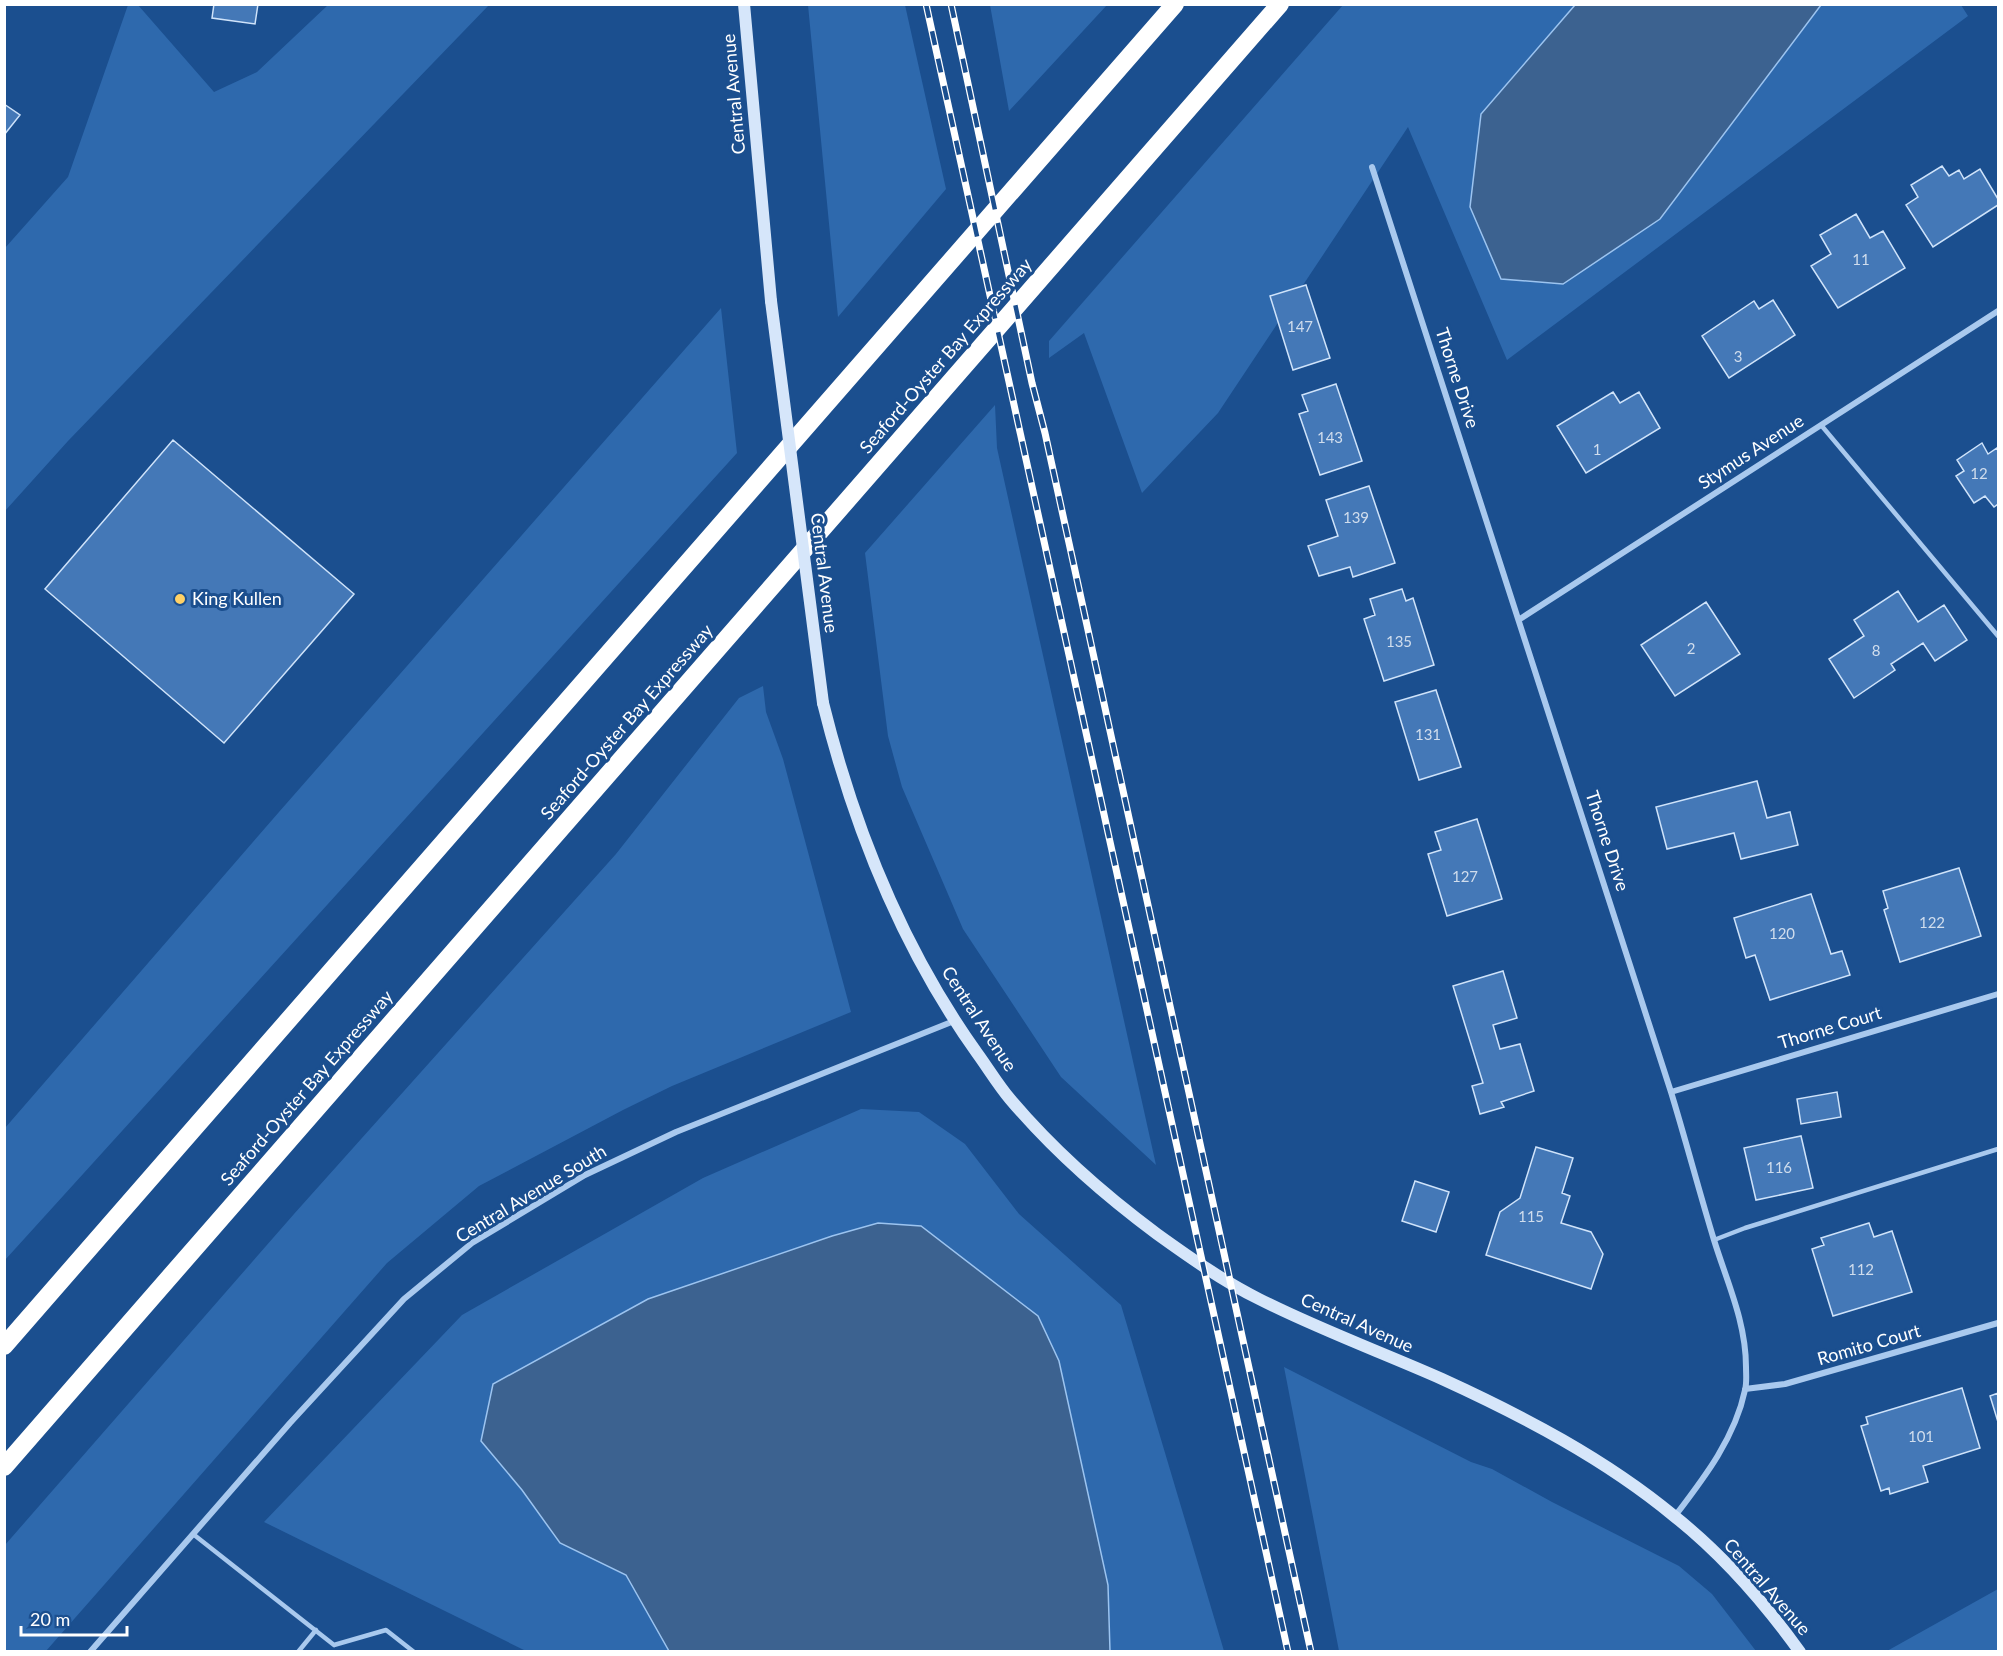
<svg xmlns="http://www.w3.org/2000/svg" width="2003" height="1656" font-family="Lato,sans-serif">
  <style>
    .green { fill: #2e69ad }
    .water { fill: #3c6290; stroke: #9cc4f0; stroke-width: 1.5 }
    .building { fill: #4478b7; stroke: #cfe3fa; stroke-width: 1.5 }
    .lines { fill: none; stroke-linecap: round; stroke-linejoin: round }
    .lane { stroke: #a9c9ee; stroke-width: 4.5 }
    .street { stroke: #a9c9ee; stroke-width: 6 }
    .secondary { stroke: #d6e6fa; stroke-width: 12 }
    .highway { stroke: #fff; stroke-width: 18 }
    .rail-casing { stroke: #fff; stroke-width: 7 }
    .rail { stroke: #1b4f8f; stroke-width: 4.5; stroke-dasharray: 14; stroke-linecap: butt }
    .secondary-bridge { stroke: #d6e6fa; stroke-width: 12 }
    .poi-dot { fill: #ffd166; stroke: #1b4f8f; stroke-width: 2 }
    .labels { text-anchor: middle; stroke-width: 6; stroke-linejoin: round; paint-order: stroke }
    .number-label { font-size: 15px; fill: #d0dded }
    .street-label { font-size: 18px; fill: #fff; stroke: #1b4f8f }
    .poi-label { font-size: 18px; fill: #fff; stroke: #1b4f8f; text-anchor: start }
  </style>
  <rect width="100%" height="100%" fill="#1b4f8f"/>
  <path class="green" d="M128 5H138L214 92 257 72 328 5H489L68 441 5 511V248L68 177Z
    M808 5H905L946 189 838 317Z
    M990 5V4L1107 5 1009 111Z
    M1343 5H1575L1481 114 1660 219 1821 5H1961L1968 16 1507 360 1408 127 1218 413 1142 493 1084 333 1049 358V341Z
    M721 308 737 453 5 1260V1128L279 812Z
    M995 405 997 448 1156 1165 1061 1077 963 929 902 787 888 736 865 553Z
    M763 686 766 712 783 759 851 1012 672 1086 623 1110 479 1186 387 1263 46 1651H5V1545L294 1214 616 854 739 698Z
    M861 1109 919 1112 965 1144 1019 1214 1121 1305 1224 1651H1110L1108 1585 1059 1361 1038 1316 921 1226 878 1223 832 1236 648 1299 493 1384 481 1441 522 1490 560 1543 626 1575 669 1651H526L264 1522 462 1315 703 1178Z
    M1284 1367 1471 1462 1492 1469 1552 1502 1679 1566 1712 1594 1756 1651H1339Z
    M1998 1589V1651H1887Z"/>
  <path class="water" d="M1575 5H1821L1660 219 1563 284 1501 279 1470 207 1481 114Z
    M878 1223 921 1226 1038 1316 1059 1361 1108 1585 1110 1651H669L626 1575 560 1543 522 1490 481 1441 493 1384 648 1299 832 1236Z"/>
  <path class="building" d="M214 4H258L255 24 212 18Z
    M4 104 20 115 4 135Z
    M1942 166 1949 176 1959 170 1964 179 1980 169 1998 199V205L1933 247 1906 205 1918 197 1911 185Z
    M1856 214 1870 238 1883 231 1905 268 1838 308 1811 266 1831 254 1820 235Z
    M1306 285 1330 358 1293 370 1270 296Z
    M1773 300 1795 335 1729 378 1702 336 1754 301 1759 309Z
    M1336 384 1362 461 1320 475 1299 414 1308 411 1302 395Z
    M1613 392 1620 403 1639 392 1660 428 1586 473 1557 426Z
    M173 440 354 594 224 743 45 589Z
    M1982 443 1988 454 1997 448 1998 451V504L1994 507 1985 496 1974 503 1956 476 1964 471 1957 460Z
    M1369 486 1395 563 1353 577 1350 567 1319 576 1308 546 1338 536 1326 500Z
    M1402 589 1406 601 1413 598 1434 665 1384 681 1364 619 1375 615 1370 599Z
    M1898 591 1918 622 1944 605 1967 640 1935 661 1923 643 1891 664 1895 670 1854 698 1829 659 1864 636 1854 620Z
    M1706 602 1740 654 1675 696 1641 645Z
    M1436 690 1461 767 1419 780 1395 702Z
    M1757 781 1767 818 1790 812 1798 845 1741 859 1734 833 1667 849 1656 807Z
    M1477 819 1502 899 1447 916 1428 854 1441 850 1435 832Z
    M1959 868 1981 936 1900 962 1884 910 1888 908 1883 891Z
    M1811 894 1831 954 1842 951 1850 975 1770 1000 1755 955 1746 958 1734 918Z
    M1503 971 1517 1018 1493 1025 1500 1049 1520 1044 1534 1091 1501 1102 1504 1107 1480 1114 1472 1086 1483 1083 1453 986Z
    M1837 1092 1841 1117 1801 1124 1797 1099Z
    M1801 1136 1813 1188 1756 1200 1744 1148Z
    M1536 1147 1573 1158 1562 1193 1570 1196 1561 1223 1591 1232 1603 1254 1591 1289 1486 1255 1500 1212 1520 1198Z
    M1415 1181 1449 1192 1436 1232 1402 1221Z
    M1869 1223 1874 1237 1892 1231 1912 1292 1833 1316 1812 1249 1824 1245 1821 1238Z
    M1962 1388 1980 1448 1923 1466 1928 1482 1890 1494 1889 1488 1881 1491 1861 1426 1868 1424 1866 1417Z
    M1998 1393V1422L1990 1396Z"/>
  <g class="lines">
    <path class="lane" d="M1821 425 1998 636
      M1714 1240 1745 1228 1998 1149
      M193 1534 334 1645
      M334 1645 386 1630 414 1652
      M298 1652 316 1630"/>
    <path class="street" d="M1372 167 1671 1092C1686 1141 1699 1191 1714 1240 1727 1282 1746 1322 1746 1367 1746 1375 1747 1383 1745 1390 1735 1438 1704 1478 1675 1516
      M1520 619 1998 311
      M1671 1092 1998 994
      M1745 1389 1785 1384 1998 1323
      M90 1652 290 1423 404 1299 472 1243 585 1175 676 1132 954 1021"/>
    <path class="secondary" d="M744 4 771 301
      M823 703C854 828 902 948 977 1053 988 1068 998 1085 1010 1099 1053 1150 1103 1194 1157 1234 1189 1257 1223 1281 1259 1299 1318 1329 1381 1352 1442 1379 1523 1416 1605 1459 1674 1516 1722 1554 1764 1602 1800 1652"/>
    <path class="highway" d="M4 1346 1175 4
      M4 1467 1280 4"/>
    <g class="rail-casing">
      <path id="rail" d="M926 4 1288 1652
        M951 4 1032 383 1045 433 1311 1652"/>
    </g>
    <use href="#rail" class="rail"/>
    <path class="secondary-bridge" d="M771 301 823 703"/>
  </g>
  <circle class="poi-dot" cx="180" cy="599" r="6"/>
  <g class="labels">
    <g class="number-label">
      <text x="1861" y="265">11</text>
      <text x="1300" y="332">147</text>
      <text x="1738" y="362">3</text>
      <text x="1330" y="443">143</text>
      <text x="1597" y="455">1</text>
      <text x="1979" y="479">12</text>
      <text x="1356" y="523">139</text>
      <text x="1399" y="647">135</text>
      <text x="1691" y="654">2</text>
      <text x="1876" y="656">8</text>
      <text x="1428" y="740">131</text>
      <text x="1465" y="882">127</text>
      <text x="1932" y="928">122</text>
      <text x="1782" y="939">120</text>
      <text x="1779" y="1173">116</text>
      <text x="1531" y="1222">115</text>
      <text x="1861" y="1275">112</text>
      <text x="1921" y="1442">101</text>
    </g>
    <g class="street-label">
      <text transform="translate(734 94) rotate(-95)" y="6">Central Avenue</text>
      <text transform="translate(946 356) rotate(-49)" y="6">Seaford-Oyster Bay Expressway</text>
      <text transform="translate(1457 378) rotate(72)" y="6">Thorne Drive</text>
      <text transform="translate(1751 452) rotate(-33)" y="6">Stymus Avenue</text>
      <text transform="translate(824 573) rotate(83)" y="6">Central Avenue</text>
      <text transform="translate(627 722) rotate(-49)" y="6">Seaford-Oyster Bay Expressway</text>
      <text transform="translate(1607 841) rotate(72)" y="6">Thorne Drive</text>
      <text transform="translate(979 1019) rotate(57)" y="6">Central Avenue</text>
      <text transform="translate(1830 1028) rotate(-17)" y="6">Thorne Court</text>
      <text transform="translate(307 1088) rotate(-49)" y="6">Seaford-Oyster Bay Expressway</text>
      <text transform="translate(531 1194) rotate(-31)" y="6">Central Avenue South</text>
      <text transform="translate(1357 1323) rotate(24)" y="6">Central Avenue</text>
      <text transform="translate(1869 1345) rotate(-16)" y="6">Romito Court</text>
      <text transform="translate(1767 1587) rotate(49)" y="6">Central Avenue</text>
    </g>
    <g class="poi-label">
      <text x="192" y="605">King Kullen</text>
    </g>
  </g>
  <rect width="2003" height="1656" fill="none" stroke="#ffffff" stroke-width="12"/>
  <path d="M21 1626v9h106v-9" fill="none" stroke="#ffffff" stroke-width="3"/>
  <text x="30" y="1626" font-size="18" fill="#ffffff" stroke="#1b4f8f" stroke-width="4.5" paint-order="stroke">20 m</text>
</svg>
